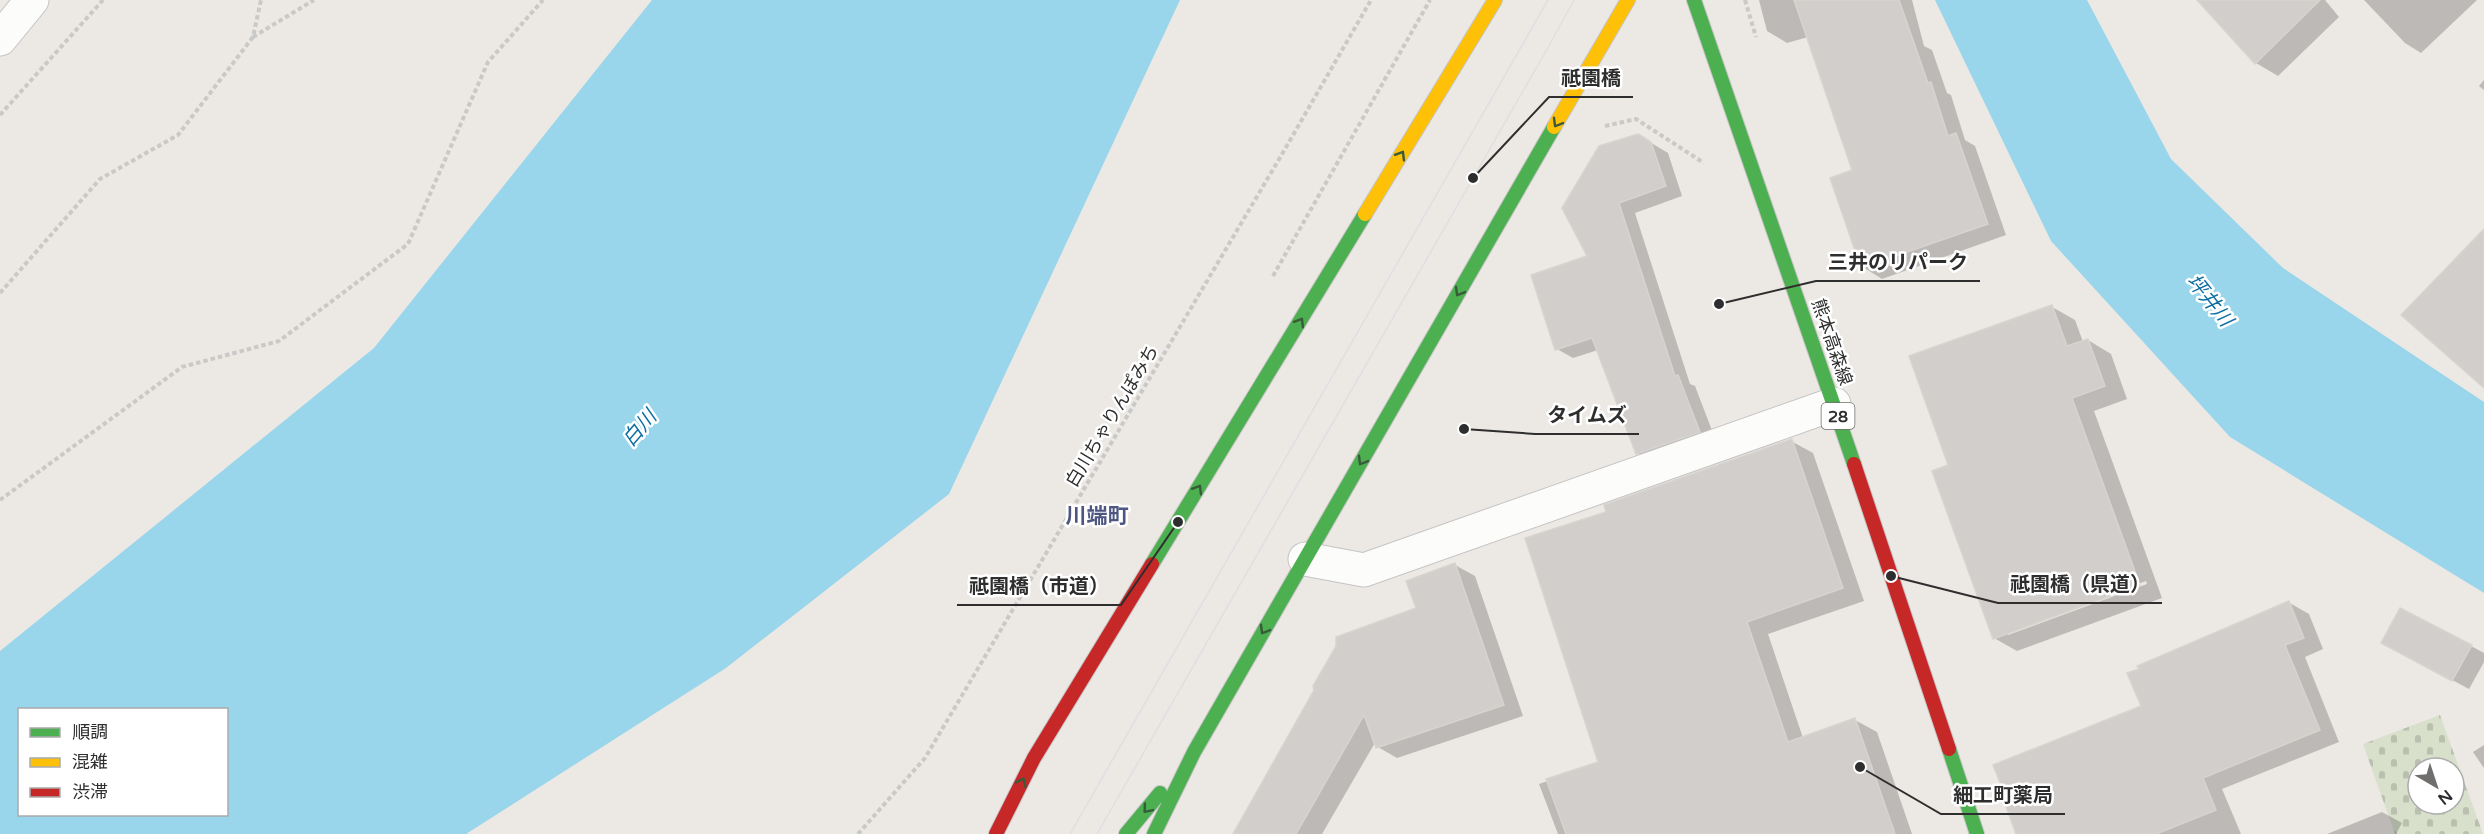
<svg xmlns="http://www.w3.org/2000/svg" width="2484" height="834" font-family="'Varela Round','Noto Sans JP',sans-serif">
  <style>
    .cemetery { fill: url(#cemetery-stones); fill-rule: evenodd }
    .water { fill: #99d6ec; fill-rule: evenodd }
    .shadow { fill: #0003; fill-rule: evenodd }
    .building { fill: #d1cecb; stroke: #d7d4d0; stroke-width: 1.5 }
    .lines { fill: none; stroke-linecap: round; stroke-linejoin: round }
    .street-casing { stroke: #c5c4c5; stroke-width: 35 }
    .fast-casing { stroke: #c5c4c5; stroke-width: 16 }
    .slow-casing { stroke: #c5c4c5; stroke-width: 16 }
    .jam-casing { stroke: #c5c4c5; stroke-width: 16 }
    .path { stroke: #c9c9c8; stroke-width: 4; stroke-dasharray: 4.5 3; stroke-linecap: butt }
    .street { stroke: #fcfcfb; stroke-width: 33 }
    .fast { stroke: #4caf50; stroke-width: 14 }
    .slow { stroke: #ffc107; stroke-width: 14 }
    .jam { stroke: #c62828; stroke-width: 14 }
    .tram { stroke: #dfdfe1; stroke-width: 1.5 }
    .oneway { stroke: #385b3a }
    .labels { text-anchor: middle; stroke-width: 5; stroke-linejoin: round; paint-order: stroke }
    .shield { fill: #fff; stroke: #6d6d6d; stroke-width: 1.5 }
    .shield-label { font-size: 16px; font-weight: bold; fill: #2e2e2e }
    .street-label { font-size: 18px; fill: #2e2e2e; stroke: #fff }
    .water-label { font-size: 20px; font-style: italic; fill: #0d6fa3; stroke: #fff }
    .quarter-label { font-size: 21px; font-weight: bold; fill: #4d5680; stroke: #fff }
    .leader { fill: none; stroke: #2e2e2e; stroke-width: 2 }
    .callout-dot { fill: #2e2e2e; stroke: #fff; stroke-width: 2 }
    .callout-label { font-size: 20px; text-anchor: middle; font-weight: bold; fill: #2e2e2e; stroke: #fff; stroke-width: 5; stroke-linejoin: round; paint-order: stroke }
  </style>
  <defs>
    <pattern id="cemetery-stones" width="16" height="16" patternUnits="userSpaceOnUse" patternTransform="scale(1.5)"><rect width="16" height="16" fill="#d8e0cc"/><path d="M2 7V4a2 2 0 0 1 4 0v3zM10 15v-3a2 2 0 0 1 4 0v3z" fill="#bac0b0"/></pattern>
  </defs>
  <rect width="100%" height="100%" fill="#ece8e4"/>
  <path class="cemetery" d="M2440 715 2483 834H2395L2363 744ZM2418 768H2454V804H2418Z"/>
  <path class="water" d="M652 0H1180L949 494 726 668 466 834H0V651L374 348ZM20 710H226V814H20Z
    M1935 0H2087L2171 159 2283 268 2484 402V593L2230 437 2051 241Z"/>
  <path class="shadow" d="M1759 0H1912L1924 46 1932 50 1947 93 1951 95 1965 140 1975 146 2006 235 1882 279 1863 267 1854 171 1808 37 1787 43 1767 31Z
    M2199 0H2325L2339 17 2278 76 2256 63Z
    M2364 0H2477L2421 53 2405 43Z
    M2484 80V90L2479 86Z
    M1638 135 1668 153 1682 196 1635 213 1690 384 1695 386 1716 441 1654 463 1637 453 1598 350 1573 358 1557 349 1590 257Z
    M2052 307 2075 320 2083 342 2088 340 2111 354 2127 399 2094 411 2162 598 2017 651 1994 638 1950 466ZM2146 581 2147 584 2008 635V632Z
    M1791 441 1813 453 1864 601 1768 634 1803 738 1855 720 1877 732 1912 834H1558L1539 784 1600 763 1608 513Z
    M1455 565 1475 576 1523 716 1397 758 1378 747 1376 741 1322 834H1234L1316 690 1418 609Z
    M2288 602 2309 614 2323 649 2305 657 2339 742 2222 789 2241 834H2018L2143 707Z
    M2471 646 2484 653V662L2469 689 2400 652Z
    M2484 745V768L2473 752Z
    M2382 812 2402 823 2396 834H2327Z"/>
  <path class="building" d="M1794 0H1899L1928 83 1931 82 1948 136 1956 133 1988 224 1861 268 1830 178 1852 170Z
    M2197 0H2320L2255 64Z
    M1638 134 1651 142 1666 186 1619 203 1675 376 1678 375 1700 432 1636 454 1592 338 1555 350 1531 275 1587 256 1562 208 1599 146Z
    M2484 229V388L2401 315Z
    M2052 305 2067 346 2088 339 2105 386 2072 398 2140 585 1993 639 1932 471 1948 465 1909 356Z
    M1792 439 1843 588 1747 622 1788 742 1855 718 1895 834H1566L1546 779 1598 762 1525 538 1606 512 1604 505Z
    M1455 563 1504 705 1376 748 1364 715 1296 834H1233L1314 690 1313 686 1336 646V637L1416 608 1406 581Z
    M2289 601 2304 638 2285 645 2320 730 2203 778 2216 810 2156 834H2016L2004 801 2007 800 1993 765 2141 706 2127 673 2139 669 2137 666Z
    M2400 608 2472 645 2452 681 2381 643Z"/>
  <g class="lines">
    <g class="street-casing">
      <path id="street" d="M0 39 32 0
        M1305 559 1364 570 1834 404"/>
    </g>
    <g class="fast-casing">
      <path id="fast" d="M1694 0 1854 464
        M1152 564 1365 214
        M1949 749 1977 834
        M1126 834 1160 793
        M1154 834 1194 752 1554 127"/>
    </g>
    <g class="slow-casing">
      <path id="slow" d="M1554 127 1628 0
        M1365 214 1495 0"/>
    </g>
    <g class="jam-casing">
      <path id="jam" d="M1854 464 1949 749
        M996 834 1034 758 1152 564"/>
    </g>
    <path class="path" d="M1745 0 1756 37
      M253 37 314 0
      M0 115 103 0
      M1605 126 1636 119 1704 163
      M1273 276 1430 0
      M0 293 100 179 178 135 253 37 261 0
      M0 500 182 367 279 341 408 244 488 62 543 0
      M858 834 925 758 1278 161 1371 0"/>
    <use href="#street" class="street"/>
    <use href="#fast" class="fast"/>
    <use href="#slow" class="slow"/>
    <use href="#jam" class="jam"/>
    <path class="tram" d="M1070 834 1548 0
      M1097 834 1550 44 1574 0"/>
  </g>
  <defs><path id="oneway-chevron" d="M-2-3.5L2.5 0L-2 3.5" fill="none" stroke-width="1.6" stroke-linecap="round" stroke-linejoin="round" transform="scale(1.5)"/></defs>
  <g class="oneway">
    <use href="#oneway-chevron" transform="translate(1557 123) rotate(120)"/>
    <use href="#oneway-chevron" transform="translate(1401 155) rotate(-59)"/>
    <use href="#oneway-chevron" transform="translate(1459 292) rotate(120)"/>
    <use href="#oneway-chevron" transform="translate(1300 322) rotate(-59)"/>
    <use href="#oneway-chevron" transform="translate(1362 461) rotate(120)"/>
    <use href="#oneway-chevron" transform="translate(1198 489) rotate(-59)"/>
    <use href="#oneway-chevron" transform="translate(1264 630) rotate(120)"/>
    <use href="#oneway-chevron" transform="translate(1022 782) rotate(-64)"/>
    <use href="#oneway-chevron" transform="translate(1147 809) rotate(130)"/>
  </g>
  <g class="labels">
    <rect class="shield" x="1821.5" y="403" width="33" height="26" rx="4.5"/>
    <g class="shield-label">
      <text x="1838" y="422">28</text>
    </g>
    <g class="street-label">
      <text transform="translate(1832 342) rotate(71)" y="6">熊本高森線</text>
      <text transform="translate(1112 416) rotate(-59)" y="6">白川ちゃりんぽみち</text>
    </g>
    <g class="water-label">
      <text transform="translate(2210 300) rotate(51)" y="7">坪井川</text>
      <text transform="translate(639 428) rotate(-49)" y="7">白川</text>
    </g>
    <g class="quarter-label">
      <text x="1097" y="523">川端町</text>
    </g>
  </g>
  <path class="leader" d="M1473 178L1549 97H1633M1719 304L1816 281H1980M1464 429L1535 434H1639M1891 576L1998 603H2162M1178 522L1121 605H957M1860 767L1941 814H2065"/>
  <g class="callout-dot">
    <circle cx="1473" cy="178" r="6"/>
    <circle cx="1719" cy="304" r="6"/>
    <circle cx="1464" cy="429" r="6"/>
    <circle cx="1891" cy="576" r="6"/>
    <circle cx="1178" cy="522" r="6"/>
    <circle cx="1860" cy="767" r="6"/>
  </g>
  <g class="callout-label">
    <text x="1591" y="85">祗園橋</text>
    <text x="1898" y="269">三井のリパーク</text>
    <text x="1587" y="422">タイムズ</text>
    <text x="2080" y="591">祗園橋（県道）</text>
    <text x="1039" y="593">祗園橋（市道）</text>
    <text x="2003" y="802">細工町薬局</text>
  </g>
  <rect x="18" y="708" width="210" height="108" fill="#ffffff" stroke="#ababab" stroke-width="1.5"/>
  <rect x="30" y="728" width="30" height="9" fill="#4caf50" stroke="#ababab" stroke-width="1.5"/>
  <text x="72" y="738" font-size="18" fill="#2e2e2e">順調</text>
  <rect x="30" y="758" width="30" height="9" fill="#ffc107" stroke="#ababab" stroke-width="1.5"/>
  <text x="72" y="768" font-size="18" fill="#2e2e2e">混雑</text>
  <rect x="30" y="788" width="30" height="9" fill="#c62828" stroke="#ababab" stroke-width="1.5"/>
  <text x="72" y="798" font-size="18" fill="#2e2e2e">渋滞</text>
  <g transform="translate(2436 786) rotate(141)"><circle r="28" fill="#ffffff" stroke="#ababab" stroke-width="1.5"/>
  <path d="M0-4.5L10 22L0 15L-10 22Z" fill="#706f6e"/>
  <text y="-9" font-size="16" font-weight="bold" text-anchor="middle" fill="#2e2e2e">N</text>
  </g>
</svg>
